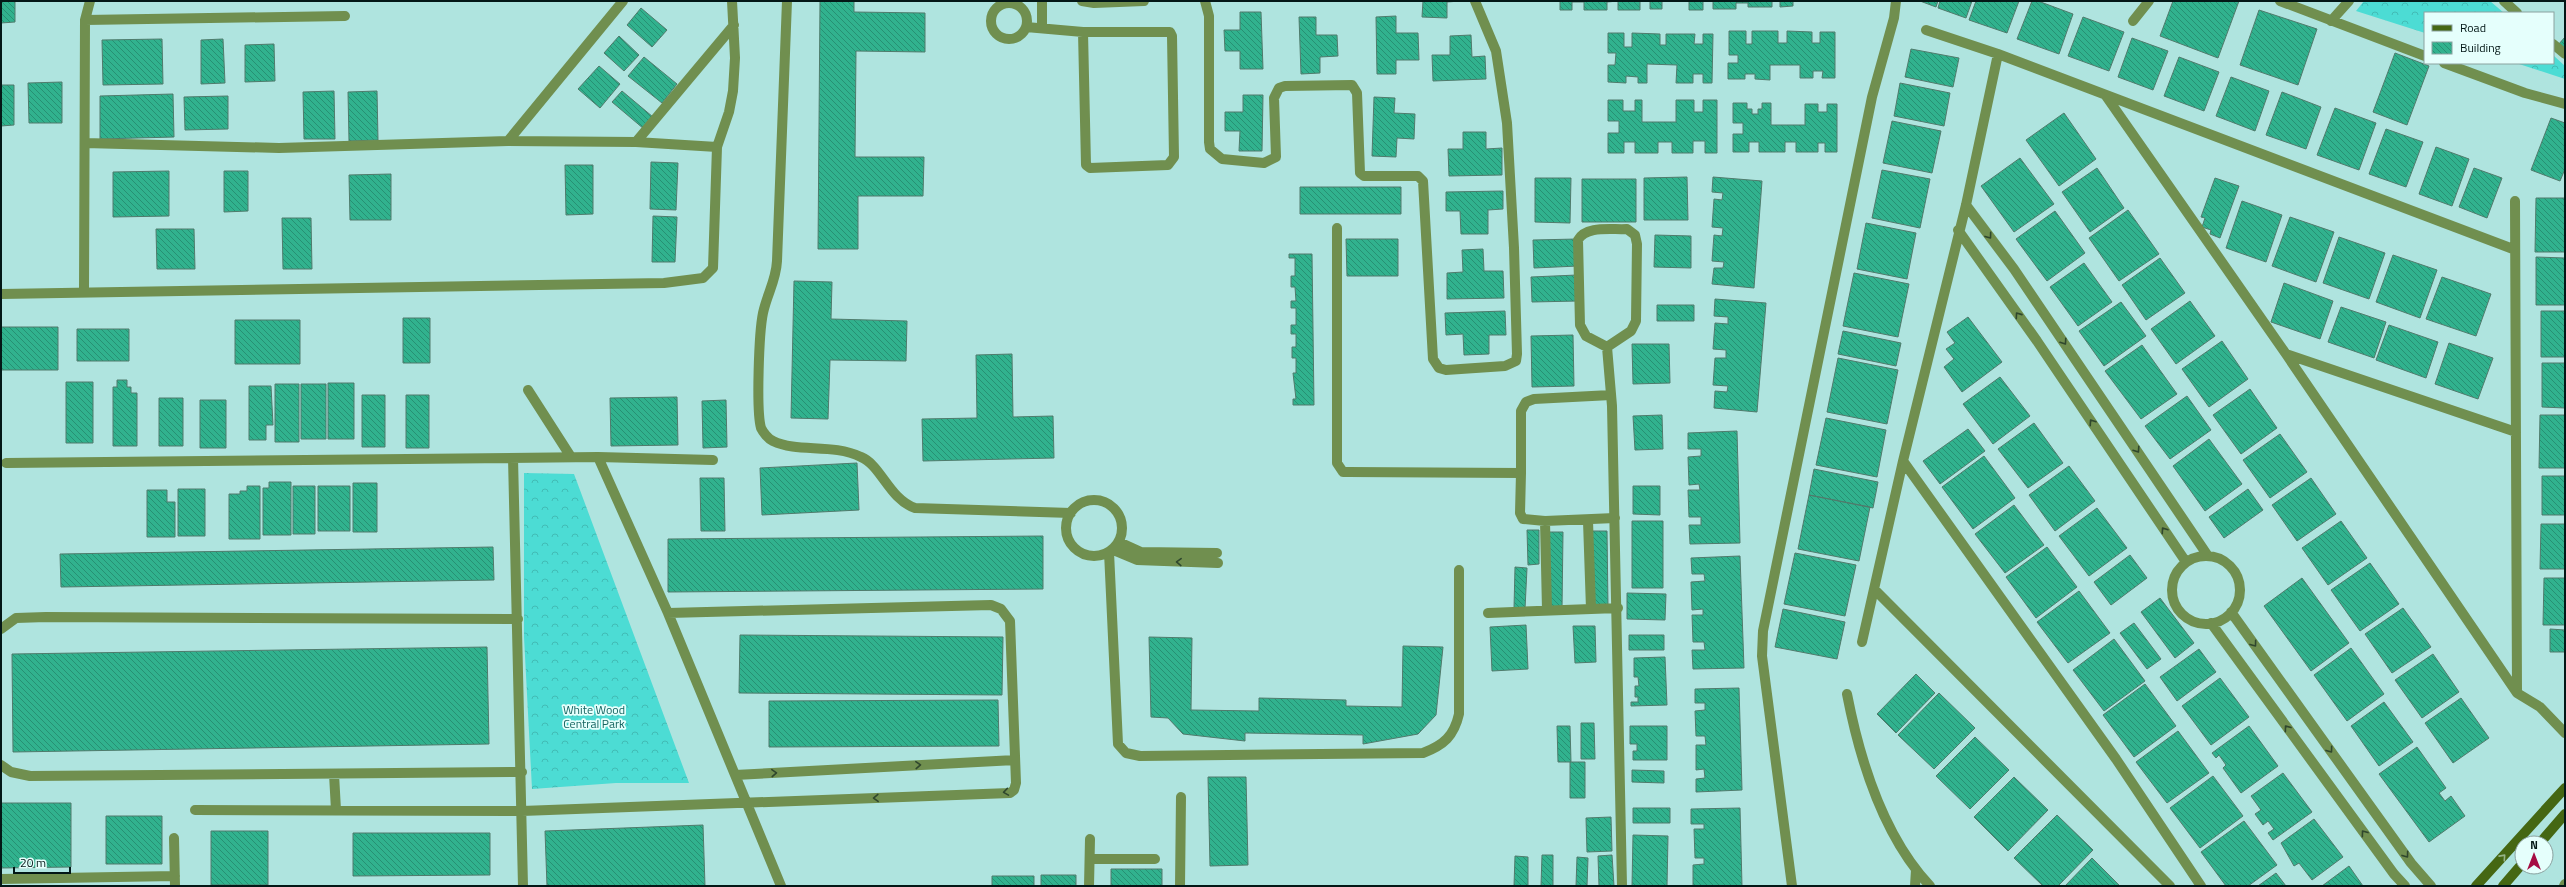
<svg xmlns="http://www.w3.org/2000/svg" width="2566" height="887" font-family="'Titillium Web',sans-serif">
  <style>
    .forest { fill: url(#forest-crowns) }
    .building { fill: url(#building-back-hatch); stroke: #507b6c }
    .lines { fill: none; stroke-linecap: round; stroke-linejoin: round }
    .street { stroke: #708f4f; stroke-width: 10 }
    .secondary { stroke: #456713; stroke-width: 10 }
    .oneway { stroke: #2f472d }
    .oneway2 { stroke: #95b388 }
    .labels { text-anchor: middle; stroke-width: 3.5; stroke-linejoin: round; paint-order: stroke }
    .park-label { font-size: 12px; fill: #146460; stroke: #e5fffc }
  </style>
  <defs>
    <pattern id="forest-crowns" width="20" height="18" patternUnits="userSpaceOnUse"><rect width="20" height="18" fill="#4cdcd4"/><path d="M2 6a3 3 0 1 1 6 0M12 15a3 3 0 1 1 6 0" fill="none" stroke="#41bcb5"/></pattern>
    <pattern id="building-back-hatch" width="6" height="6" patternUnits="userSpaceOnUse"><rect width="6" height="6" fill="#31b28e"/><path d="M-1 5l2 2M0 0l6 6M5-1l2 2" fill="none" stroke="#279073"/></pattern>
  </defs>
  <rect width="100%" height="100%" fill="#afe4df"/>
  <path class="forest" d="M2364 1H2490L2504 13H2425V33L2356 11Z
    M2553 55 2565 66V79L2516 63H2553Z
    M524 473 574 474 689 783H616L532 789 524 637Z"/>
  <path class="building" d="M1 1H15V22L1 23Z
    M820 1H854V12L925 13V52L856 51 855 157H924L923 196H858V249H818Z
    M1418 1H1460L1447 2V18L1422 17 1423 1Z
    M1560 1H1640V10H1618V1L1607 2V10H1584V2H1572V10H1560Z
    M1650 1H1662V9H1650Z
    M1689 1H1703V10H1689Z
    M1713 1H1772V7H1748V3H1736V9H1713Z
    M1780 1H1793V6L1780 7Z
    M1920 1H1938L1936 7Z
    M1940 1H1972L1966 18 1938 8Z
    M1976 1H2019L2007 33 1969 20Z
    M2032 1H2038L2073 14 2059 54 2017 39Z
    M2173 1H2239L2218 58 2160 36Z
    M641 8 667 30 652 47 627 25Z
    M2259 10 2317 29 2298 85 2240 65Z
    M1240 12H1261L1263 69H1240V51H1225L1224 30H1240Z
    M1396 16V33H1418L1419 60H1396V74H1377L1376 17Z
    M1299 17H1316V35H1337L1338 56 1320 57V73L1301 74Z
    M2083 17 2124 32 2109 71 2068 56Z
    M1729 31H1746V44H1752V31H1778V43H1787V31L1812 32V43H1820V32H1835V78H1822L1823 71H1813V78H1800V65H1770V80L1755 79V74H1745V79H1728V63H1738V55H1729Z
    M1608 33H1624V47H1632V33L1660 34V45H1666V34H1695L1694 44H1703V34H1713L1712 83H1703V74H1693V83H1676L1677 65 1647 64V83H1638V77L1626 76V83L1608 82V65H1615L1616 53H1608Z
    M1471 35 1472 57 1485 56 1486 79 1433 81 1432 55H1450V36Z
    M619 36 639 55 624 71 604 53Z
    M2565 37V51L2558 45Z
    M2132 38 2168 51 2153 90 2118 77Z
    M162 39 163 84 103 85 102 40Z
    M223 39 225 83 201 84V40Z
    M274 44 275 81 245 82V45Z
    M1911 49 1959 58 1953 87 1905 77Z
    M2395 53 2429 66 2407 125 2373 112Z
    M644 57 677 84 662 103 628 76Z
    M2179 57 2219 72 2204 111 2164 96Z
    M599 66 620 84 600 108 578 89Z
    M2231 77 2269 91 2255 131 2216 116Z
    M62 82V123H29L28 83Z
    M1900 83 1950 93 1944 126 1894 116Z
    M1 85H14V125L1 126Z
    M334 91 335 139H304L303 92Z
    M377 91 378 140 349 141 348 92Z
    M622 91 653 117 644 129 612 102Z
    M2282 92 2321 107 2306 149 2266 135Z
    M173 94 174 137 100 139V96Z
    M1243 95H1263L1262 151H1239L1240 131H1225V112H1243Z
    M228 96V129L185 130 184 97Z
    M1374 97 1395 98 1394 113 1415 114 1414 139 1397 138 1396 157 1372 156Z
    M1608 100H1623V111H1635V100H1642V122H1676V100H1694V112H1703V100H1717V153H1705V141H1693V153H1672V142H1658V153H1635V142H1624V153H1608V133H1619V121H1608Z
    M1733 103H1747V109H1752V114H1758V109H1762V103H1771V125H1805V104H1818V112H1827V104H1837V152H1825V143H1818V152H1796V142H1785V152H1759V142H1749V152H1733V134H1743V123H1733Z
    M2335 108 2376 123 2359 170 2317 155Z
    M2064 113 2096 159 2059 186 2026 140Z
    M2551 118 2565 123V169L2560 181 2531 170Z
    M1892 121 1941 131 1932 173 1883 163Z
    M2386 129 2423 142 2406 187 2369 174Z
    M1463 132H1486V149L1502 148V175L1449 176 1448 149H1463Z
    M2436 147 2469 159 2452 206 2419 194Z
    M2020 158 2054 204 2014 232 1981 186Z
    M651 162 678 163 676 210 650 209Z
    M565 165H593V214L566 215Z
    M2097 168 2124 208 2090 232 2062 192Z
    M2474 168 2502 178 2487 218 2459 207Z
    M1882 170 1930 179 1920 228 1872 218Z
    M169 171V216L113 217V172Z
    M224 171H248V211L224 212Z
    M391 174V220H350L349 175Z
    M1687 177 1688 220H1644V178Z
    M1713 177 1762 181 1754 288 1712 284 1714 268H1723L1724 262 1712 261 1714 235 1722 236 1723 228 1712 227 1714 199 1722 200 1723 193 1712 192Z
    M1535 178H1571L1570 223 1535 222Z
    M2215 178 2239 186 2220 238 2210 234 2211 230 2202 227 2205 218 2201 217Z
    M1582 179H1636V222H1582Z
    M1300 187H1401V214H1300Z
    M1503 191V209L1488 210V234H1461L1460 211H1446V192Z
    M2536 198H2565V252H2535Z
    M2242 201 2282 215 2266 262 2226 248Z
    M2128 210 2159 254 2119 281 2089 238Z
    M2055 211 2085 253 2047 281 2016 239Z
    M653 216 677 217 675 262H652Z
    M2290 217 2334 232 2316 282 2272 266Z
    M282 218H311L312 269H283Z
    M1866 223 1916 233 1907 279 1857 269Z
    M156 229H194L195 269H157Z
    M1655 235 1691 236V268L1654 267Z
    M2339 237 2385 253 2369 299 2323 283Z
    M1346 239H1398V276H1347Z
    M1577 239 1578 266 1534 268 1533 240Z
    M1483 249 1484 271H1503L1504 298 1447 299V273L1463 272 1462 250Z
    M1289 254H1312L1314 405H1293V399H1296L1293 373H1296V358H1292V347H1296V334H1291V325H1296V308H1291V301H1296L1295 287H1291V276H1295V258H1289Z
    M2393 255 2437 270 2420 318 2376 302Z
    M2536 257 2565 258V305H2536Z
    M2160 258 2185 293 2146 320 2122 285Z
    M2084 263 2112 302 2078 326 2050 287Z
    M1854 273 1909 284 1898 337 1843 326Z
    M1577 275 1578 301 1532 302 1531 277Z
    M2442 277 2491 294 2476 336 2426 319Z
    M794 281 832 282 831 319 907 321 906 361 830 360 828 419 791 418Z
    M2284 283 2333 301 2320 339 2271 322Z
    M1715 299 1766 303 1757 412 1714 408 1715 391 1727 392 1728 386 1713 385 1715 358H1726V350L1713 349 1715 323 1728 324V317L1714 316Z
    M2190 301 2215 336 2176 364 2151 329Z
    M2121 302 2146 336 2104 366 2079 331Z
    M1657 305H1694V321H1657Z
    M2341 307 2386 322 2374 358 2328 342Z
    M1505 311 1506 335H1489V354L1464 355 1463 334 1446 335 1445 313Z
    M2541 311H2565V357H2541Z
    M1968 317 2002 362 1962 392 1944 367 1954 359 1946 349 1955 343 1947 332Z
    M403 318H430V363H403Z
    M235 320H300V364H235Z
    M2389 325 2438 342 2426 378 2376 360Z
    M1 327H58V370H1Z
    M77 329H129V361H77Z
    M1843 331 1901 343 1896 366 1838 354Z
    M1573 335 1574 386 1532 387 1531 336Z
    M2222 341 2248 379 2209 407 2182 369Z
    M2449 343 2493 358 2478 399 2435 384Z
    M1632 344H1669L1670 383 1633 384Z
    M2142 345 2177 394 2141 419 2105 371Z
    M1012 354 1013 417 1053 416 1054 458 923 461 922 419 977 418 976 355Z
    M1838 358 1898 370 1887 424 1827 412Z
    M2542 363H2565V408L2542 407Z
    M2000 377 2030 416 1993 444 1963 404Z
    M117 380H127V387H131V393H137V446H113V387H117Z
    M66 382H93V443H66Z
    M328 383H354V439H328Z
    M275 384H299V442H275Z
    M301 384H326V439H301Z
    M249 386H271L273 425H266V440H249Z
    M2250 389 2277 428 2241 454 2213 415Z
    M362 395H385V447H362Z
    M406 395H429V448H406Z
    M2187 396 2211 430 2170 459 2145 426Z
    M677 397 678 445 611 446 610 398Z
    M159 398H183V446H159Z
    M200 400H226V448H200Z
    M726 400 727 447 703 448 702 401Z
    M1662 415 1663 449 1635 450 1633 416Z
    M2540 415H2565V468H2539Z
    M1826 418 1886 430 1877 477 1816 465Z
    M2034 423 2063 463 2028 488 1998 449Z
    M1968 429 1985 451 1940 484 1923 461Z
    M1737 431 1740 543 1690 544 1689 525H1701V517H1689L1688 490H1700L1699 484 1689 485 1688 457 1701 456V449H1688V433Z
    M2280 434 2307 472 2270 498 2243 460Z
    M2209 439 2242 484 2205 511 2173 466Z
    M1984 456 2015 498 1973 529 1942 487Z
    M857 463 859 510 762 515 760 468Z
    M2069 466 2095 501 2055 531 2029 495Z
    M1814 469 1878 482 1873 508 1809 495Z
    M2542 476H2565V515H2542Z
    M700 478H724L725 531H701Z
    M2311 478 2336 514 2297 541 2272 505Z
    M269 482H291V535H263V488H269Z
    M353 483H377V532H353Z
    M247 486H260V539H229V494H240V491H247Z
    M293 486H315V534H293Z
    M318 486H350V531H318Z
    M1633 486H1660V515L1633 514Z
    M178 489H205V536H178Z
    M2248 489 2263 510 2224 538 2209 517Z
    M147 490H167V502H175V537H147Z
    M1809 495 1870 507 1859 561 1798 549Z
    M2014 505 2044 545 2005 573 1975 534Z
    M2097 508 2127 548 2089 576 2059 536Z
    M1632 521H1663V588H1632Z
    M2341 521 2367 558 2328 585 2302 548Z
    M2541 524H2565V569H2540Z
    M1527 530H1539V564L1528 565Z
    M1592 531H1607L1608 607H1593Z
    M1549 532H1563L1562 609H1548Z
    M1043 536V589L668 592V539Z
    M493 547 494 580 61 587 60 554Z
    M2047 547 2077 587 2036 618 2006 577Z
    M1795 553 1856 565 1845 616 1784 604Z
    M2130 555 2147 578 2111 605 2094 582Z
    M1740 556 1744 668 1693 669 1692 650H1705L1704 642H1693L1692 615H1703V609L1692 610 1691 582 1705 581 1704 574H1692L1691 558Z
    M2370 563 2399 604 2360 631 2331 590Z
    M1515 567 1527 568 1525 609 1514 608Z
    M2302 578 2349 643 2311 671 2264 606Z
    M2544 578H2565V625H2543Z
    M2079 591 2110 633 2068 663 2037 622Z
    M1627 593 1666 594 1665 620 1627 619Z
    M2160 598 2194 643 2175 658 2141 612Z
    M2403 608 2431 647 2392 673 2365 634Z
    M1783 609 1845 622 1837 659 1775 647Z
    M2134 623 2161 659 2147 669 2120 633Z
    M1526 625 1528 669 1492 671 1490 627Z
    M1573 626H1595L1596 662 1575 663Z
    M2550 629 2565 630V652H2550Z
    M740 635 1003 637 1002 695 739 693Z
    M1629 635H1664V650H1629Z
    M1149 637 1192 638 1191 710 1259 711V698L1346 700V706L1402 707 1403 646 1443 647 1436 715 1418 734 1363 744V735L1245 733V741L1183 734 1168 718 1151 717Z
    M2114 639 2145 681 2104 711 2073 670Z
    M487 647 489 744 13 752 12 654Z
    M2351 648 2384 694 2347 721 2314 675Z
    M2199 649 2216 672 2177 701 2160 677Z
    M2433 654 2459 692 2422 718 2395 680Z
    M1665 657 1667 705 1631 706V702H1638V697H1635V686H1639L1638 677H1634V658Z
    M1916 674 1935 693 1896 733 1877 714Z
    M2220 678 2249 717 2211 745 2182 706Z
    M2145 684 2176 726 2134 757 2103 715Z
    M1739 688 1742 790 1696 792V779L1705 778 1704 769 1696 770V745H1706L1705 736H1696L1695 711 1705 710V703H1695V689Z
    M1939 693 1975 728 1934 769 1898 735Z
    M2461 698 2489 738 2453 763 2425 723Z
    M998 700 999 746 769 747V701Z
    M2384 702 2413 742 2379 766 2351 726Z
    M1581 723H1594L1595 759H1581Z
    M1557 726H1570L1571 762H1558Z
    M1630 726H1667V760H1633V751H1637V744H1630Z
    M2249 726 2278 766 2241 793 2223 768 2226 765 2219 755 2216 758 2212 753Z
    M2178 731 2209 773 2167 803 2136 762Z
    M1975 737 2009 770 1970 809 1936 776Z
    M2417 747 2446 788 2439 793 2445 801 2451 796 2465 816 2429 842 2379 774Z
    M1570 762H1585V798H1570Z
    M1632 770 1664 771V783L1632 782Z
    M2283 773 2312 812 2273 840 2268 833 2274 829 2268 821 2263 825 2255 814 2261 810 2251 796Z
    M2213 776 2243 816 2200 848 2170 808Z
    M1208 777H1246L1248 865 1210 866Z
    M2014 777 2048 810 2008 851 1974 817Z
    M1 803H71V867L1 868Z
    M1633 808H1670V823H1633Z
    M1740 808 1742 886H1693V865L1704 864V858H1695L1694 829H1704V824H1691V809Z
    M2057 815 2093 850 2058 886H2043L2014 858Z
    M106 816H162V864H106Z
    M1611 817 1612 851 1587 852 1586 818Z
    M2314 819 2343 857 2312 880 2299 863 2294 866 2281 843Z
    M2244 821 2277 865 2248 886H2226L2201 852Z
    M703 825 705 886H547L545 831Z
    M211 831H268V885H211Z
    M353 833H490V875L353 876Z
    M1633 835 1668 836 1667 886H1632Z
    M1542 855H1553V886H1541Z
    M1612 855 1614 886H1599L1598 856Z
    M1515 856 1528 857V886H1514Z
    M1577 857 1588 858 1587 886H1576Z
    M2092 858 2120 886H2065Z
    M2349 866 2363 886H2322Z
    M1111 869H1162V886H1111Z
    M2276 873 2286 886H2258Z
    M1041 875H1076V886H1041Z
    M992 876H1034V886H992Z"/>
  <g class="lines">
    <path class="street" d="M787 1 777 261C776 281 767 294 763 313 759 332 756 410 761 428 763 432 768 439 773 441 798 453 832 443 861 457 881 465 889 499 915 508L1071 513
      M1042 1V28
      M1082 1 1094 3 1144 1
      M1205 1 1209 16V142L1210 149 1222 159 1264 163 1276 157 1274 98 1279 88 1285 86 1352 85 1357 93 1360 173 1364 176H1418L1423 181 1433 359 1439 368 1446 370 1505 366 1516 361 1517 354 1514 248 1507 123 1496 51 1475 1
      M2280 1 2425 56
      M2504 1 2517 13
      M991 21a18 18 0 1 1 36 0a18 18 0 1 1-36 0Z
      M85 20 345 16
      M2133 21 2149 1
      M2331 21 2349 1
      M1026 27 1083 32H1170L1172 36 1174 157 1168 165 1090 168 1086 165 1083 32
      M1926 30 1998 54 2513 249
      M2553 44 2565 54
      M2444 63 2525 93 2565 104
      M2106 96 2286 354 2517 693 2540 707 2565 733
      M508 141 623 1
      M636 142 734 25
      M85 143 279 148 508 141 636 142 717 147
      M2515 201 2517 693
      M1966 205 2014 269 2208 556
      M1337 228V463L1343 472H1348L1521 473 1520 513 1523 519 1545 521 1615 518
      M1958 230 2037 341 2186 562
      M84 291 85 20 90 1
      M1 294 664 283 703 278 713 268 717 147 729 112 733 91 735 58 732 1
      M1607 347 1631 331 1636 321 1637 244 1635 235 1627 229C1612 230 1586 225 1578 240L1580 325 1586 336 1607 347 1612 406 1622 886
      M2286 354 2516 432
      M528 390 571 457
      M598 457 668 613 781 886
      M513 458 523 886
      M1903 461 2116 759 2201 886
      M6 463 598 457 713 460
      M1521 473V411L1526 402 1534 399 1611 395
      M1066 528a28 28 0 1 1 56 0a28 28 0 1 1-56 0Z
      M1545 521 1547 610
      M1588 521 1591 609
      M1119 542 1141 552 1217 553
      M1113 550 1137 560 1218 563
      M1109 552 1118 744 1126 753 1140 756 1423 753C1444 745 1454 736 1459 714V570
      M2172 590a34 34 0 1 1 68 0a34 34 0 1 1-68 0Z
      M1875 590 2170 886
      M2231 612 2411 863 2431 886
      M1488 613 1618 608
      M2211 623 2394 874 2405 886
      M1 629 16 618 46 617 518 619
      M1862 642 1903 461 1966 205 1998 54
      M1847 694C1860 761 1883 836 1930 886
      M1 765 11 772 30 776 522 772
      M334 774 336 810
      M735 775 1015 760
      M195 810 522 811 1010 793 1014 790 1016 783 1010 621 1001 609 991 605 668 613
      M174 838 175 886
      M1090 859H1155
      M1 879 175 876
      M1089 886 1090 839
      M1180 886 1181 797
      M1792 886 1762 656 1763 631 1872 97 1894 18 1896 1
      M1915 886 1916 870
      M2564 886 2565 884"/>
    <path class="secondary" d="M2540 843 2565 814
      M2476 886 2565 788
      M2503 886 2522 864"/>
  </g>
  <defs><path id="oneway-chevron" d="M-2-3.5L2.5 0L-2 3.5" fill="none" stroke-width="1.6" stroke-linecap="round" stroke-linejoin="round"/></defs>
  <g class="oneway">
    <use href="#oneway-chevron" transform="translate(1989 236) rotate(54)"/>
    <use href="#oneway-chevron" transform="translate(2018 315) rotate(-125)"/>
    <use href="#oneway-chevron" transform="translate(2064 342) rotate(56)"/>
    <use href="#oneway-chevron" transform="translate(2092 422) rotate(-124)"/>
    <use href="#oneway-chevron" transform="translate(2137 450) rotate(56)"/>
    <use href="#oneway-chevron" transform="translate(2164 530) rotate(-124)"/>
    <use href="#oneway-chevron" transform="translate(1179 562) rotate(-178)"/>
    <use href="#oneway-chevron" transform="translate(2254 644) rotate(54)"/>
    <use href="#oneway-chevron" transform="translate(2287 728) rotate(-126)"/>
    <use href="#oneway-chevron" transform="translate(2330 750) rotate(54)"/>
    <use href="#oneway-chevron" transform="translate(918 765) rotate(-3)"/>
    <use href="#oneway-chevron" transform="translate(774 773) rotate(-3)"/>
    <use href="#oneway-chevron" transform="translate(1006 792) rotate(171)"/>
    <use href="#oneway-chevron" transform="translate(876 798) rotate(178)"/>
    <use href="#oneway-chevron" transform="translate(2364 833) rotate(-126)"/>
    <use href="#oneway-chevron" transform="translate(2406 855) rotate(54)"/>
  </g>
  <use class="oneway2" href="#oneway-chevron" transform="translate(2503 857) rotate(-48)"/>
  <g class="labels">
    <g class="park-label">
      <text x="594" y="714">White Wood<tspan x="594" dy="14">Central Park</tspan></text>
    </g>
  </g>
  <rect width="2566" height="887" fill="none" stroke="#031716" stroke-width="4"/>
  <rect x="2424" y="12" width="130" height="52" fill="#e5fffc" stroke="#8ba2a0"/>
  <rect x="2432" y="25" width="20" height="6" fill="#456713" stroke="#8ba2a0"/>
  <text x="2460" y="32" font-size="12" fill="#031716">Road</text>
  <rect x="2432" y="42" width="20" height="12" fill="url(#building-back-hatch)" stroke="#8ba2a0"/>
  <text x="2460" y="52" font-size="12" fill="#031716">Building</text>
  <g transform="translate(2534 855)"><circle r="19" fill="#e5fffc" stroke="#8ba2a0"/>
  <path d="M0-3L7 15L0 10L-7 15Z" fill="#a50d43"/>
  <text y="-6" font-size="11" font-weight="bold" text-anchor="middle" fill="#031716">N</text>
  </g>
  <path d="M14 867v6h56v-6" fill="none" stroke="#031716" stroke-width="2"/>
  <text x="20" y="867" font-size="12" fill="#031716" stroke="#e5fffc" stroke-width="3" paint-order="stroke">20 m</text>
</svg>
